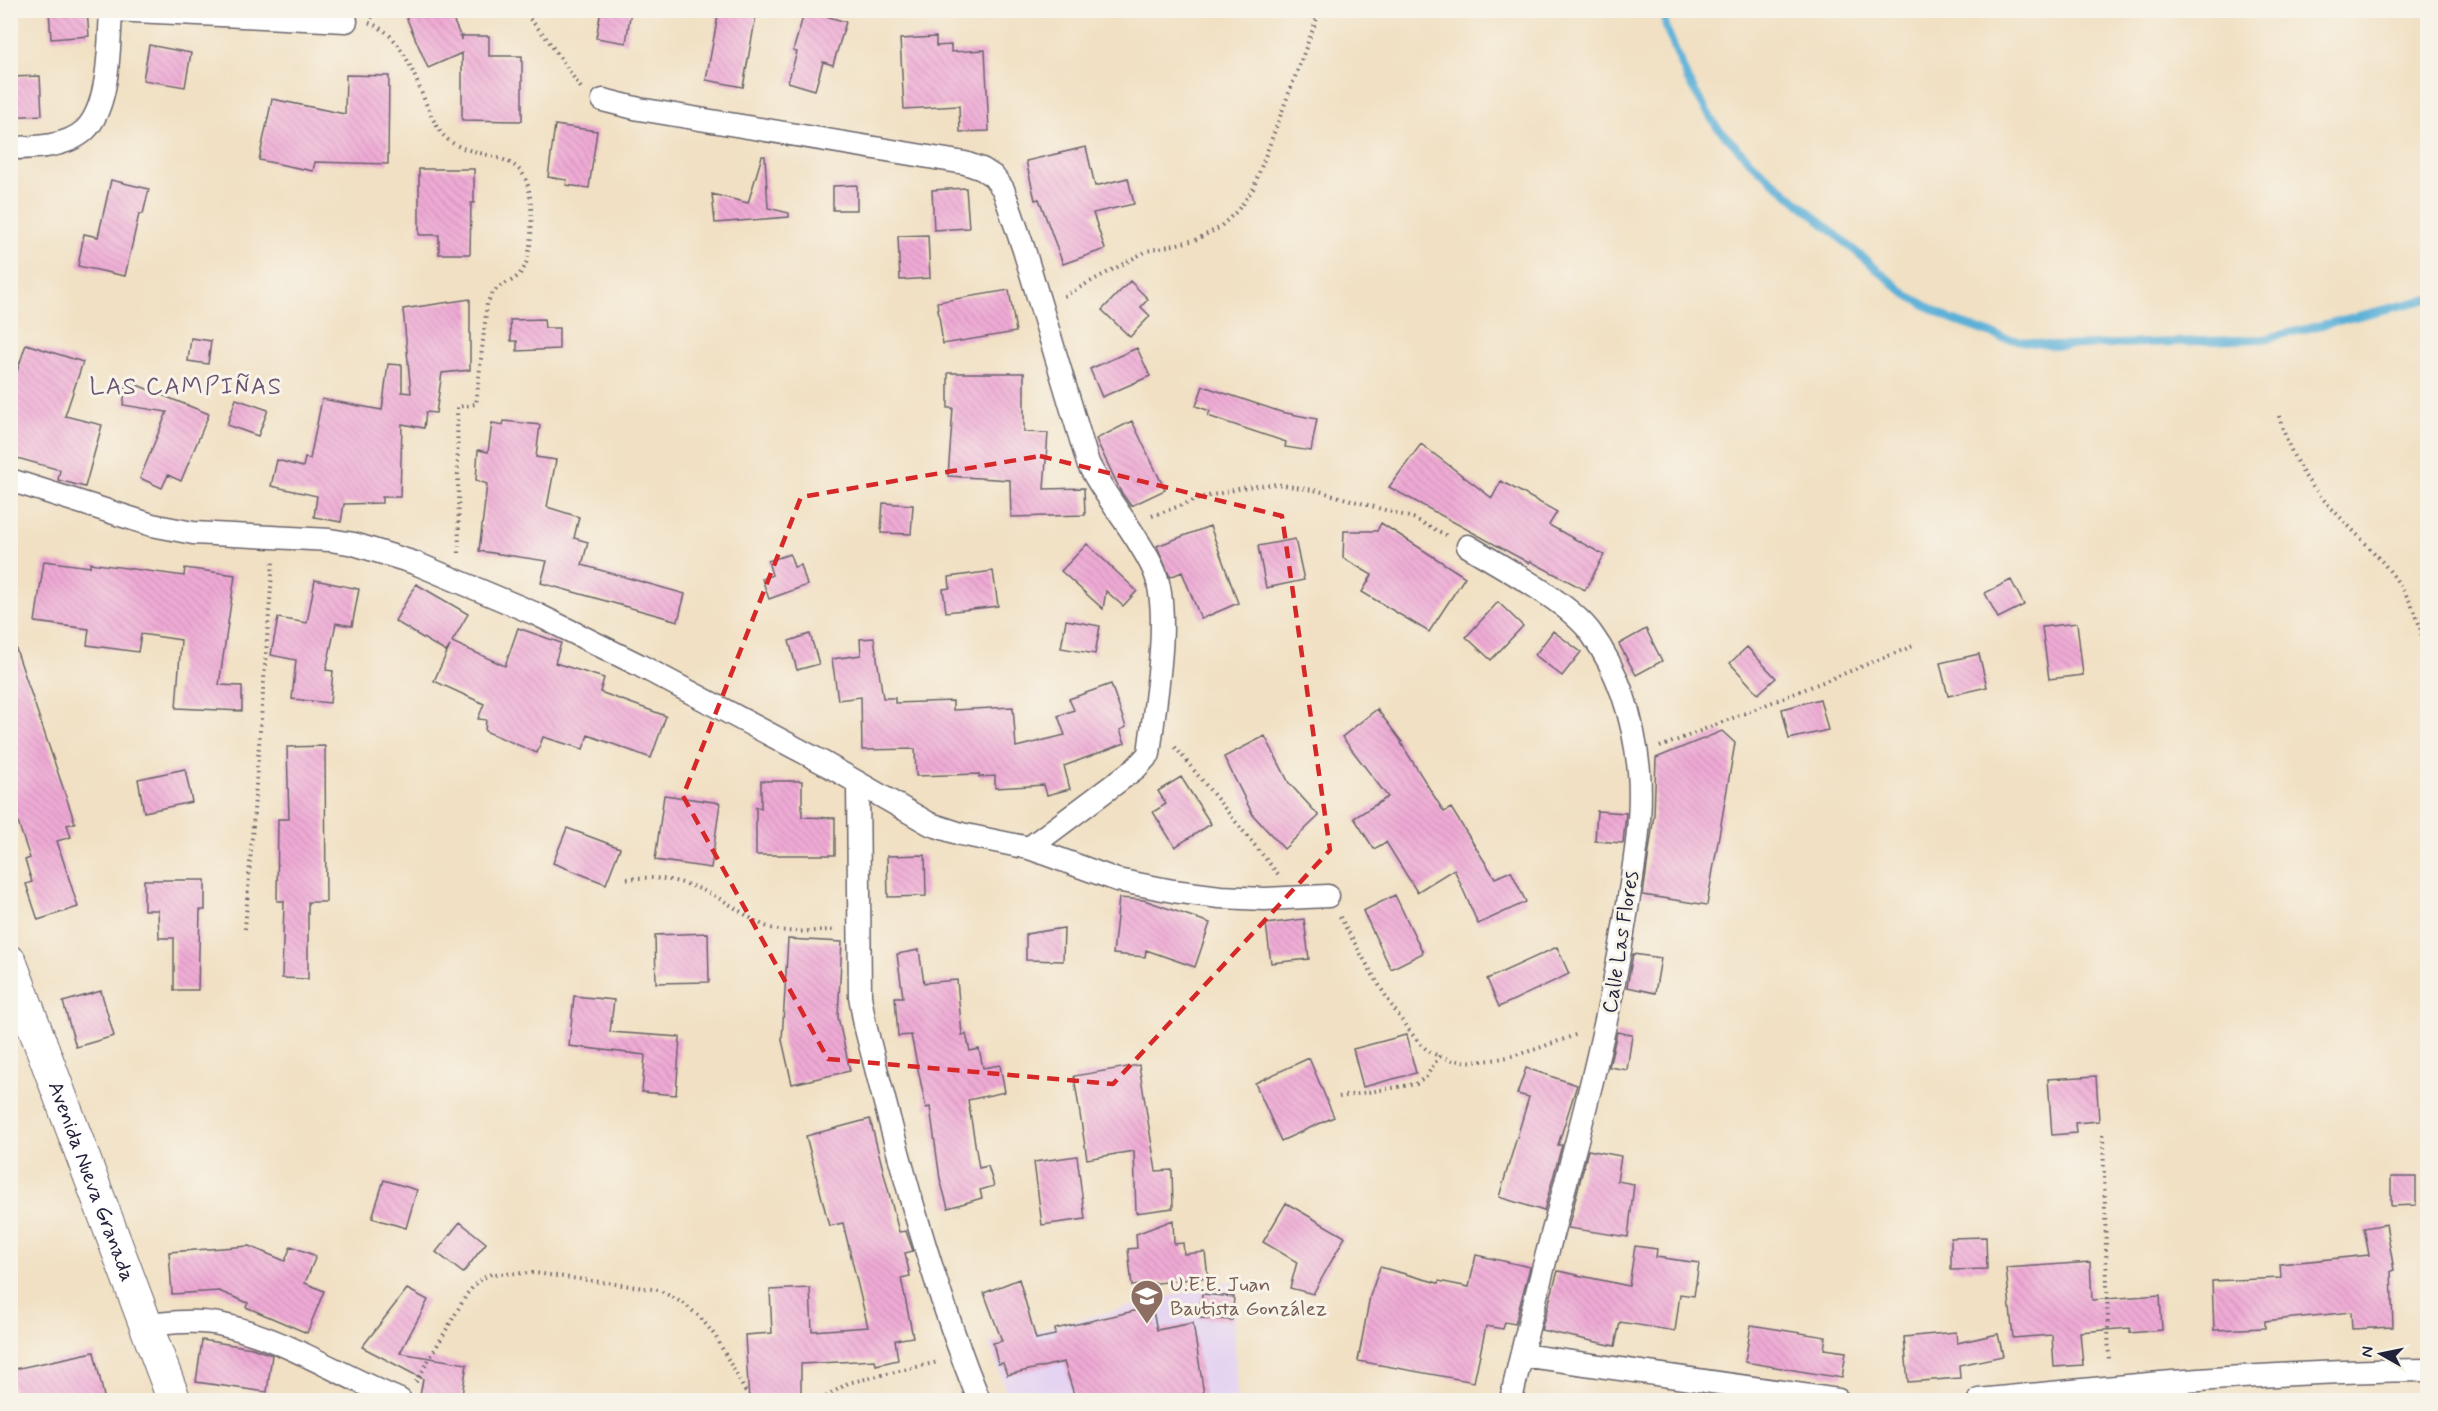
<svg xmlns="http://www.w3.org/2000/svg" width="2438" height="1411" font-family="Mynerve,sans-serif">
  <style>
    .built { fill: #e4d3f2 }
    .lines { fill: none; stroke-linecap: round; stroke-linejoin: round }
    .stream { stroke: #5cb0d8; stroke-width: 8 }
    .building { fill: url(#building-back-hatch) }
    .street-casing { stroke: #6a646b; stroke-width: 25 }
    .secondary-casing { stroke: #6a646b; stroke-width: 35 }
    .path { stroke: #6a646b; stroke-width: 4; stroke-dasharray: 1.5 4.5; stroke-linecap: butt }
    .street { stroke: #fff; stroke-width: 22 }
    .secondary { stroke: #fff; stroke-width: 33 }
    .marked { fill: none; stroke: #d62828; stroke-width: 4.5; stroke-dasharray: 12 8; stroke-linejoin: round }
    .labels { text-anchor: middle; stroke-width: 6; stroke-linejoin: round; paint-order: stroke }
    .street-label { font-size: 21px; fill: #22223b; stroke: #f7f3e8 }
    .education-label { font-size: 21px; fill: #785e54; stroke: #f7f3e8; text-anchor: start }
    .quarter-label { font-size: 24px; letter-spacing: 1.5px; fill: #6a5271; stroke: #f7f3e8 }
  </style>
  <defs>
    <pattern id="building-back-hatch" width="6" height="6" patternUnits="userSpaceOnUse" patternTransform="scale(1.5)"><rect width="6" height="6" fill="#efaad5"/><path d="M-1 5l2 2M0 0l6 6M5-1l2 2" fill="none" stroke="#cd92b8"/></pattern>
  </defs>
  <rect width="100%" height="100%" fill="#f7f3e8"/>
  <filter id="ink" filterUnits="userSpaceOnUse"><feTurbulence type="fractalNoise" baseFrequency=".0167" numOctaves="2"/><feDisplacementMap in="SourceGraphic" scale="12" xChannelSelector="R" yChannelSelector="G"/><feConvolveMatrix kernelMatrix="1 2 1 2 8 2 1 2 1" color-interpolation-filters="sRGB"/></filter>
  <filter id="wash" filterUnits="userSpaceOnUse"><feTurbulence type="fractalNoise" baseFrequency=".008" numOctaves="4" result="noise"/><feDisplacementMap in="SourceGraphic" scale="24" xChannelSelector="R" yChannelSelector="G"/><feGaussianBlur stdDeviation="1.35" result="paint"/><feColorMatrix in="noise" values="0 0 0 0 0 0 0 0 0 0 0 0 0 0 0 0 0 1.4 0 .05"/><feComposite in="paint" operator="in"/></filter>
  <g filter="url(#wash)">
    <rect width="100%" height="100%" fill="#f1e0c3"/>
    <path class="built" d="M1233 1280 1237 1400H1009L989 1343Z"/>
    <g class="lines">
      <path class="stream" d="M1662 10 1667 30 1688 80 1716 126 1754 165 1907 295 1952 320 2003 338 2054 346 2264 339 2428 299"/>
    </g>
    <g id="blocks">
      <path class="building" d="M49 10H87L89 36 51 39Z
        M403 10H449L462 40V36H489V56H522V121L462 120V53L428 68Z
        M601 10H631L626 43 596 38Z
        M719 10H757L743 87 706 80Z
        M805 10 846 22 833 65 823 62 815 90 788 82 797 52 793 51Z
        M936 37V46L951 45V52L985 50 989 131 960 132 959 106 904 109 900 39Z
        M149 45 191 53 185 87 143 80Z
        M346 75 389 76 388 164 315 162 313 171 259 160 272 99 345 114Z
        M40 76 42 115 10 117V77Z
        M555 125 597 131 589 188 566 185 567 180 548 177Z
        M1086 147 1095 186 1128 178 1134 204 1093 213 1105 249 1063 264 1039 199 1035 200 1026 161Z
        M762 156H765L768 208 789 213V217L715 223 712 194 748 203Z
        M419 169H474V203H471L470 254H439V235H419Z
        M111 180 149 189 143 214H139L125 276 78 266 84 234 98 237Z
        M857 185V210H833V186Z
        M966 188 969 228 934 230 932 190Z
        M928 235 930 278 900 280 898 236Z
        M1130 281 1148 299 1141 307 1150 316 1130 337 1102 310Z
        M1009 290 1016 332 943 344 937 302Z
        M470 299V370L442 373 436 413 426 412 424 428 402 424 400 497H382V503L344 504 341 522 314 517 317 496 271 486 277 460 303 467 305 458 310 459 322 399 382 410 388 364 402 365V392L411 393 403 309Z
        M544 319 545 328H559V349L517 351V341H511L510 320Z
        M191 338 211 341 208 364 188 361Z
        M26 344 83 362 65 416 102 425 85 487 58 480 60 470 10 456V393Z
        M1137 348 1150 376 1102 397 1090 369Z
        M948 373H1024V432L1048 433 1044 489 1084 488 1085 515 1011 517 1010 480 948 476 953 408H948Z
        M127 381 209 414 181 481 168 475 162 488 140 478 167 412 123 405Z
        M1203 386 1281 412 1317 419 1311 451 1285 447 1286 442 1208 416 1210 411 1196 406Z
        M236 399 268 410 258 436 227 425Z
        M504 421 540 425 536 457 556 460 547 507 579 517 574 538 588 542 582 565 685 594 678 621 541 583 547 561 479 551 487 484 476 480 478 450 488 452 492 423 503 425Z
        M1132 421 1165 490 1131 506 1121 492 1096 439Z
        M1421 444 1492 498 1501 481 1557 512 1549 525 1604 555 1585 590 1530 561 1529 563 1389 487Z
        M883 503 913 505 911 534 881 533Z
        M1381 523 1465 577 1429 632 1362 592 1372 575 1343 558 1344 531H1377Z
        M1210 526 1238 603 1201 619 1182 572 1170 577 1157 546Z
        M1295 539 1304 580 1266 588 1258 546Z
        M1087 544 1137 591 1123 606 1106 591 1103 609 1061 571Z
        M790 554 794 567 801 565 807 585 769 599 762 579 772 575 768 561Z
        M44 561 90 567V563L184 576 185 568 235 575 219 685 242 686V711L176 708 181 640 141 634 138 652 87 645 89 629 35 622Z
        M993 571 998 606 946 612 943 589 950 588 949 577Z
        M315 580 359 589 352 626 336 623 326 670 333 671 330 703 292 699 296 660 271 655 278 618 307 623Z
        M2011 580 2024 605 1998 618 1985 593Z
        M416 584 468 614 452 642 505 666 518 628 561 643 555 663 604 678 600 692 666 716 651 758 588 735 583 749 543 737 537 753 485 731 486 720 478 719 484 704 434 681 450 646 446 652 395 621Z
        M1498 602 1523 626 1491 660 1466 637Z
        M1066 620 1100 626 1095 654 1061 648Z
        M2077 623 2083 675 2049 679 2042 627Z
        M1646 629 1662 661 1636 675 1619 644Z
        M1553 631 1581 652 1562 676 1535 655Z
        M810 634 819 664 797 670 789 641Z
        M874 638 883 698H895V703L953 701V710L1013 707 1016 747 1065 735 1058 716 1074 710 1069 699 1111 684 1126 727 1120 730 1125 743 1064 766 1070 789 1047 795 1044 785 995 788V776L979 777V774L916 776 915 749 862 750 861 697 838 700 832 659 861 655 860 639Z
        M15 646 75 823 67 825 71 837 57 841 78 907 38 920 26 884 32 882 25 860 30 858 10 799V647Z
        M1747 647 1776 678 1758 694 1730 663Z
        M1979 654 1987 687 1948 696 1940 663Z
        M1820 699 1828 730 1789 739 1782 709Z
        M1377 709 1402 742 1401 743 1444 812 1451 808 1495 878 1511 871 1526 902 1478 924 1454 869 1417 892 1386 842 1374 849 1354 818 1388 797 1342 737Z
        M1722 731 1735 743 1707 905 1643 895 1654 815 1656 758Z
        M1265 736 1289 783 1319 816 1284 849 1253 815 1224 757Z
        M325 746 326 902H308V979L282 978 284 901H277L278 819H289L287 747Z
        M185 769 192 802 144 812 138 779Z
        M1181 777 1211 824 1175 847 1153 812 1166 804 1158 791Z
        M761 781H802V817L835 818V855H756V807L761 808Z
        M664 795 720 803 711 868 655 860Z
        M1597 811 1626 813 1623 843 1595 841Z
        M567 828 620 848 606 884 553 863Z
        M925 855 926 896 888 897 887 856Z
        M144 880H205V910H200L198 990H174V938H159L158 910H144Z
        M1395 895 1423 953 1391 969 1363 911Z
        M1119 898 1144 900 1210 923 1195 967 1146 950 1145 957 1113 954Z
        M1304 919 1309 959 1271 963 1266 924Z
        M1064 928 1063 961 1026 960V934Z
        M708 933 709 982 656 983 655 935Z
        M788 939 842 942 838 1017 850 1071 792 1084 782 1040Z
        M1557 947 1569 974 1499 1007 1487 979Z
        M919 950 924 983 957 980 962 1035 966 1034 970 1051 979 1049 983 1068 1000 1065 1005 1092 968 1100 979 1168 988 1166 994 1186 980 1190 982 1198 948 1208 940 1179 930 1107 926 1108 911 1035 898 1036 895 997H903L897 954Z
        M1633 954 1661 958 1655 993 1627 987Z
        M101 991 114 1036 76 1047 63 1002Z
        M574 996 614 1000 610 1032 680 1037 676 1095 642 1092 645 1055 569 1046Z
        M1617 1032 1632 1035 1627 1070 1609 1067Z
        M1406 1035 1416 1073 1363 1087 1353 1049Z
        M1309 1058 1334 1117 1281 1141 1255 1083Z
        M1139 1065 1156 1171 1172 1170 1173 1208 1136 1213 1134 1151 1087 1159 1074 1076Z
        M1526 1068 1577 1085 1558 1145H1562L1544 1211 1499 1197 1529 1097 1517 1094Z
        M2096 1076 2099 1121 2075 1123 2076 1133 2052 1135 2048 1079Z
        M870 1119 899 1232 906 1231 913 1251 905 1253 910 1276 901 1278 913 1337 895 1340 898 1360 876 1365 875 1360 801 1364V1401H749L745 1335 772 1333 770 1290 810 1288 812 1331 868 1327 843 1223 829 1226 806 1136Z
        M1588 1150 1621 1156 1617 1181 1634 1184 1628 1237 1568 1228Z
        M1077 1156 1085 1219 1042 1225 1034 1162Z
        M2391 1177H2416V1205L2391 1206Z
        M384 1180 417 1190 406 1228 372 1218Z
        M1286 1203 1345 1237 1313 1294 1290 1288 1297 1262 1263 1242Z
        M1173 1220 1174 1244 1183 1243 1184 1254 1205 1252 1208 1277 1132 1286 1128 1249 1137 1248 1136 1234Z
        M460 1222 486 1243 463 1273 436 1252Z
        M2386 1224 2394 1270 2391 1271 2393 1327 2352 1329 2351 1312 2265 1321V1328L2214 1330 2212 1281 2281 1278 2280 1264 2369 1255 2364 1228Z
        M1986 1237 1987 1269 1951 1270V1238Z
        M249 1246 285 1261 291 1246 316 1256 305 1283 324 1291 307 1333 246 1307 248 1303 219 1291 172 1294 169 1252Z
        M1635 1246 1657 1249 1656 1257 1699 1263 1694 1296 1680 1294 1675 1331 1620 1322 1615 1346 1541 1330 1558 1271 1629 1286Z
        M1476 1255 1530 1267 1515 1324 1505 1322 1503 1329 1486 1326 1474 1382 1358 1361 1370 1296 1380 1267 1438 1283 1439 1281 1469 1287Z
        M2090 1262 2092 1300 2160 1295 2162 1330 2130 1333V1328L2080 1332 2083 1365 2054 1367 2052 1335 2013 1338 2006 1268Z
        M1019 1279 1036 1339 1055 1335V1329L1152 1307 1157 1330 1193 1323 1205 1401H1076L1064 1362 1007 1375 1003 1363 998 1364 993 1343 1002 1341 984 1293Z
        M407 1289 428 1300 400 1353 467 1364 461 1401H419L423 1379 362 1347Z
        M1202 1294 1234 1297 1232 1320 1200 1318Z
        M1751 1325 1826 1337 1824 1349 1846 1352 1842 1378 1745 1362Z
        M1956 1332 1957 1343 1998 1334 2003 1356 1959 1365 1960 1378 1908 1382 1904 1337Z
        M202 1340 252 1348 272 1355 267 1392 196 1382Z
        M94 1352 105 1401H43L42 1395 15 1401 10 1370Z"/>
    </g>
  </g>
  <g filter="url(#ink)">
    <use href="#blocks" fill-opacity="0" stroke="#6a646b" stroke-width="1.5"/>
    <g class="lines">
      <g class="street-casing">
        <path id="street" d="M112 10 346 21
          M603 100 639 109 965 163 982 169 993 176 1003 189 1024 250 1088 463C1106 500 1136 531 1153 568 1173 609 1154 708 1149 754L1136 768 1029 848
          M10 148C34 148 67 147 85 130 110 106 109 43 111 10
          M10 480 152 525 193 533 330 540 354 544 415 563 536 614 639 665 822 762 930 824 961 834 1029 848 1117 880 1173 891 1220 897 1265 899 1328 896
          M1468 546C1502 567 1569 602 1591 633 1620 673 1634 722 1639 771 1643 820 1633 872 1625 921 1599 1084 1546 1240 1511 1400
          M858 783 860 996 865 1025C897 1152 930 1279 979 1400
          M145 1325C171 1323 198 1319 223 1325 286 1339 341 1376 400 1400
          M1522 1355 1838 1400
          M1979 1400C2129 1385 2277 1371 2428 1370"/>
      </g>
      <g class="secondary-casing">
        <g id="secondary">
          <path id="s1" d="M10 962 174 1400"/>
        </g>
      </g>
      <path class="path" d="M522 10 545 36 581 88
        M371 18 379 10
        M369 23C411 36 418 99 440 131 461 163 518 145 528 186 533 204 534 255 522 271 510 288 498 278 487 304L476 404 457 407 459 555
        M1064 296 1147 251 1195 240 1219 228 1238 210 1253 189 1320 10
        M2279 416C2285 438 2294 460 2307 479 2339 523 2387 555 2412 606 2424 629 2424 656 2428 681
        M1152 516 1204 497 1247 487 1277 484 1319 491 1413 518 1446 535
        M1175 747 1278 874
        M1660 747 1913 646
        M627 879C666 874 699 885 732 906 743 913 755 922 768 927 789 935 814 930 837 930
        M1340 917C1356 945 1407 1041 1432 1053 1476 1075 1536 1049 1578 1034
        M245 929 273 561
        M1339 1097 1416 1084 1426 1077 1440 1055
        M2103 1135 2109 1362
        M416 1382 467 1294 478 1281 491 1274 535 1273 659 1290 683 1303 700 1317 716 1337 750 1400
        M821 1400 848 1383 938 1362"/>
      <use href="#street" class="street"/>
      <use href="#secondary" class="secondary"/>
    </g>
  </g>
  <path class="marked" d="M1040 456 1282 516 1330 850 1113 1084 828 1059 683 796 801 497Z"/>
  <defs>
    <g id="school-pin" transform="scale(1.725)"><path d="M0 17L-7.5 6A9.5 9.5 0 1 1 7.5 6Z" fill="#8d6e63" stroke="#f7f3e8"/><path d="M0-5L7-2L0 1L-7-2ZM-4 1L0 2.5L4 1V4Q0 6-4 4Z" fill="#fff"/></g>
  </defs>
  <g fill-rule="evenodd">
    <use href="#school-pin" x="1147" y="1296"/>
  </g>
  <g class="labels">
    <g class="street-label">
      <text transform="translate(1620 942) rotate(-81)" y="7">Calle Las Flores</text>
      <text dy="7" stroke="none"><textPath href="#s1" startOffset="234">Avenida Nueva Granada</textPath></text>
    </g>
    <g class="education-label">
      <text x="1170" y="1291">U.E.E. Juan<tspan x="1170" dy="24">Bautista González</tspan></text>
    </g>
    <g class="quarter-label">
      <text x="186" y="394">LAS CAMPIÑAS</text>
    </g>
  </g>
  <rect width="2438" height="1411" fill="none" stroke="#f7f3e8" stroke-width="36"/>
  <g transform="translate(2381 1354) rotate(279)" stroke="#f7f3e8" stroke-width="4.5" paint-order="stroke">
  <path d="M0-4.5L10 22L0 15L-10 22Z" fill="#22223b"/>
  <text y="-9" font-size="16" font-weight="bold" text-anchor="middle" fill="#22223b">N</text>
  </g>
</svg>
